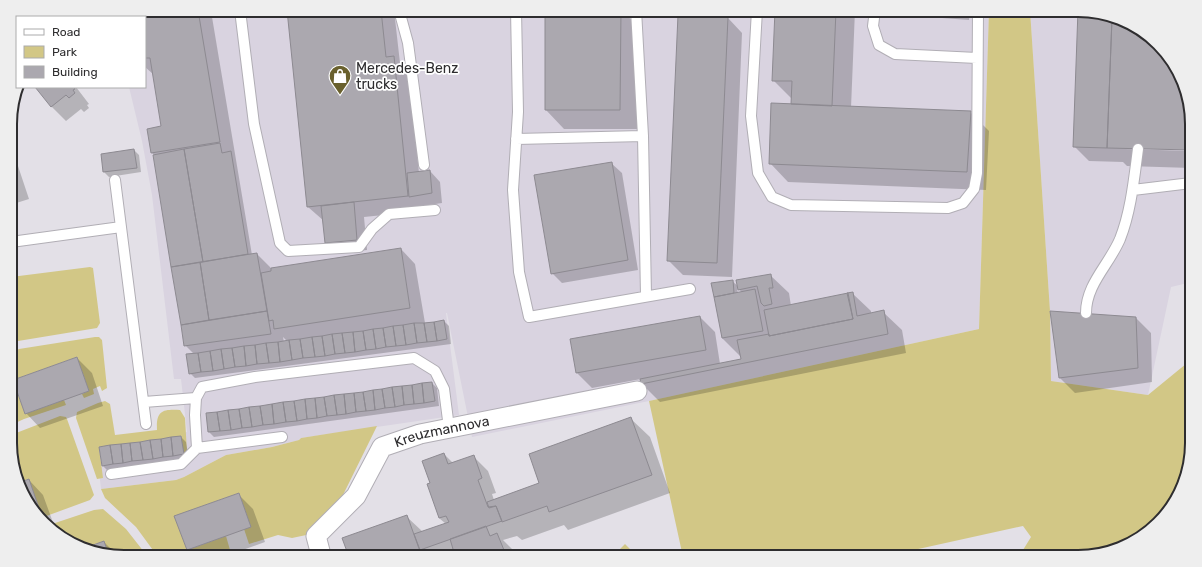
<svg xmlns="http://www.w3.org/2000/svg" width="1202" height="567" font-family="Rubik,sans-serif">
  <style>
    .built { fill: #d9d3e0 }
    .green { fill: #d2c786 }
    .shadow { fill: #0003; fill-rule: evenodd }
    .building { fill: #aba8af; stroke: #8d8a91 }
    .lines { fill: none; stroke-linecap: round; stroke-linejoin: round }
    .lane-casing { stroke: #b1aeb5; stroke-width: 12 }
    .street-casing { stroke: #b1aeb5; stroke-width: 21 }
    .lane { stroke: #fff; stroke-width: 10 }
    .street { stroke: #fff; stroke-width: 19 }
    .labels { text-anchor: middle; stroke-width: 3.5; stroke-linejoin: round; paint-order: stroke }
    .poi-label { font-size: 14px; fill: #2e2d2f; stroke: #fff; text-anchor: start }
    .street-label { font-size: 14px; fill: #2e2d2f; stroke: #fff }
    .rim { fill: none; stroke: #2e2d2f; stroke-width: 2 }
  </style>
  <rect width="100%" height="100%" fill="#e3e0e7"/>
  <path class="built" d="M124 10H989L979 329 649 401 472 437 447 313H446L459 415 301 438 299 440 272 447 226 455 184 477 176 480 101 489 96 444 187 432 181 379H174L152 195 142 141 129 87H145V17H112L111 13Z
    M1030 10H1078L1128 22 1169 55 1191 109 1192 282 1171 287 1148 395 1051 381 1050 311Z"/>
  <path class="green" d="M989 10H1030L1050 311 1051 381 1148 395 1192 359V444L1180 493 1142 538 1086 557H1006L1023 550 1031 537 1023 526 882 557H683L649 401 979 329Z
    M90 267 93 268 100 323 97 328 12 342 11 330V277Z
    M95 337H99L102 340 107 388 102 391 100 386 93 389 94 394 84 398 82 394 89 391 77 357 13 380 25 414 64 400 66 405 24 419 11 425V353L19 349Z
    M105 401 110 404 115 435 157 430C156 411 162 409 180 410L185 418 187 452 184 454 181 437 99 447 103 478 97 479 76 418 77 412 98 403Z
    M60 416 66 417 67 419 94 495 90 500 41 518 37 515 41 514 28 479 21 482 11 458V435Z
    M377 426 343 495 311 534 292 538 278 535 249 544 244 529 251 527 239 493 175 516 187 550 226 536 230 550 210 557H158L136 527 105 498 101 489 176 480 184 477 226 455 272 447 299 440 301 438Z
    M103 509 126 529 148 557H124L108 553 104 541 85 548 74 545 49 525 94 510Z
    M625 544 638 557H612Z"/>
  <path class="shadow" d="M151 10H204L212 17 252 255 257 254 272 269 401 249 415 264 425 323 444 321 449 326 451 344 195 378 190 373 194 354 185 345 154 155 152 153 162 127 153 74 145 67V17H130ZM283 337 288 342H284Z
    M288 10H394L400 63 409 72 419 173 430 171 440 182 442 203 422 206 423 211 364 217 367 250 336 253 326 242 324 221 308 207Z
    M546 10H622L639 28V129H564L546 110Z
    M776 10H855L851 108 970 112 989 131 986 190 788 182 770 163 792 105V99L773 80Z
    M934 10H970L969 20 942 18Z
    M1079 10 1128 22 1169 55 1191 109V149L1126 147V149L1191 151V168L1127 166 1123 162 1089 161 1074 146Z
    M728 18 742 33 732 277 683 275 668 260Z
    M37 87H76L89 104 87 105 89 108 84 112 81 109 66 121 51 106Z
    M134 150 139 155 141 172 109 177 104 172Z
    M10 158 18 166 29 199 10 205Z
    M611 163 622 173 638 270 562 283 552 273Z
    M770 275 789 293 791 306 852 293 871 311V314L883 312 902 330 906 353 660 402 642 384 641 379 592 388 577 373 571 340 700 317 715 332 720 364 742 359 741 357 722 338 716 298 714 296 732 281 739 287ZM737 288 743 293 738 294Z
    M1051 312 1136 318 1151 333 1152 382 1075 393 1060 378Z
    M77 358 92 373 103 406 40 428 26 413Z
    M432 383 437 388 439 406 214 437 209 432 207 414Z
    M631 419 650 437 670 493 568 530 564 525 522 540 517 536 503 540 512 549 515 557H350L407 517 423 532 446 524 439 518 428 485 431 484 444 454 453 463 473 456 488 471 496 493 492 494 494 500 540 484Z
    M181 437 186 442 189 459 108 471 103 466Z
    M29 480 43 495 55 528 54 529 33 512 21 483Z
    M238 494 253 509 265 542 223 557H195L187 550Z
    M104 542 117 555 86 548Z"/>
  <path class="building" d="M145 10H198L220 142 151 153 147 129 161 126 150 58H145V17H129V13Z
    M287 10H381L386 57 394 56 408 196 307 207Z
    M545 10H621L620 110H545Z
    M775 10H836L832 106 791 104 792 81H772Z
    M1078 10 1112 18 1107 148 1073 147Z
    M678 15 728 17 717 263 667 261Z
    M1112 18 1128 22 1169 55 1191 109V150L1107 148Z
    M35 87H73L75 89 73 90 75 93 69 98 66 95 51 107Z
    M771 103 971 111 967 172 769 164Z
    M220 143 222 153 231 151 248 254 203 262 184 149Z
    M134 149 137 168 103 172 101 154Z
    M184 149 203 262 171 267 153 155Z
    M612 162 628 260 551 274 534 175Z
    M430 170 432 193 409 197 407 173Z
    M354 202 357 240 325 243 321 206Z
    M401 248 410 308 274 329 273 320 269 321 261 273 271 271V268Z
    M257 253 267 311 209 320 200 262Z
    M200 262 209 320 181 325 171 267Z
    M771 274 773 288H769L772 304 764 306 761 303 757 286 738 290 736 280Z
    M733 280 734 293 714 297 711 283Z
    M755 289 763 331 722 338 714 297Z
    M853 292 857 316 884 310 888 334 641 384 640 379 741 359 737 340 769 334V336L853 319 847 293Z
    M848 293 853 319 769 336 764 310Z
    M267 311 271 334 184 346 181 325Z
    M1050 311 1136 317 1138 368 1059 378Z
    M700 316 706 350 576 373 570 339Z
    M444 320 447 339 437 341 434 322Z
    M434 322 437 341 427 342 424 323Z
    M414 323H424L427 342 417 343Z
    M414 323 417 343 406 345 403 325Z
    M403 325 406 345 396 346 393 326Z
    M393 326 396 346 386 347 383 328Z
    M383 328 386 347 376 349 373 329Z
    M373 329 376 349 366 350 363 331Z
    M363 331 366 350 355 352 353 332Z
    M353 332 355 352 345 353 342 333Z
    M342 333 345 353 335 354 332 334Z
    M332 334 335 354 325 356 322 336Z
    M322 336 325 356 315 357 312 337Z
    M312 337 315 357 303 358 300 339Z
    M300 339 303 358 292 360 289 340Z
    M289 340 292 360 280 362 278 342Z
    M278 342 280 362 269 363 266 343Z
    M266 343 269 363 257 364 255 345Z
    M255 345 257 364 246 366 244 346Z
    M244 346 246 366 235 367 232 348Z
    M232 348 235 367 224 369 221 349Z
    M221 349 224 369 213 371 210 351Z
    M210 351 213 371 201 372 198 353Z
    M198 353 201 372 189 374 186 354Z
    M77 357 89 391 25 414 13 380Z
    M432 382 435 401 424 403 422 383Z
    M422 383 424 403 414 404 412 385Z
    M412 385 414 404 404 405 402 386Z
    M402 386 404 405 395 407 392 387Z
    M392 387 395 407 385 408 382 389Z
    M382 389 385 408 375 410 373 390Z
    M373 390 375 410 366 411 363 392Z
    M363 392 366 411 356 412 354 393Z
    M354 393 356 412 346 414 344 394Z
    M344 394 346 414 337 415 334 395Z
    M334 395 337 415 327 416 324 397Z
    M324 397 327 416 317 418 315 398Z
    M315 398 317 418 307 419 305 399Z
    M305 399 307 419 297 421 294 401Z
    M294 401 297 421 286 422 283 402Z
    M283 402 286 422 274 424 272 404Z
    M272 404 274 424 263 425 260 406Z
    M260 406 263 425 252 427 249 407Z
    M249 407 252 427 242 428 239 409Z
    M239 409 242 428 231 430 228 410Z
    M228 410 231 430 220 431 217 412Z
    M217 412 220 431 208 432 206 413Z
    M631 417 652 475 549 512 547 506 502 522 496 506 489 508 487 502 539 483 529 454Z
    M181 436 184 454 173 456 171 437Z
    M171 437 173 456 163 457 161 439Z
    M161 439 163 457 153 459 150 440Z
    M150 440 153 459 143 460 140 442Z
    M140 442 143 460 132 461 130 443Z
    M130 443 132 461 123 463 121 444Z
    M121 444 123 463 113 464 110 445Z
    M110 445 113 464 102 466 99 447Z
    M444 453 448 464 474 455 482 478 478 480 488 507 496 506 502 521 420 550 414 534 449 522 446 516 439 518 427 484 430 483 422 461Z
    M29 479 41 514 37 515 33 512 21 482Z
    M239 493 251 527 187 550 174 516Z
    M407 515 422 557H349L342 538Z
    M486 526 490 536 497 533 506 555 509 554 510 557H453L450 550 453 549 450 539Z
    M104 541 108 553 85 548Z"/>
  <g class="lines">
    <g class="lane-casing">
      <path id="lane" d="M240 10 254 124 280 243 288 251 359 247 372 229 389 214 435 210
        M399 10 408 43 424 165
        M516 10 518 112 513 190 519 272 529 317 690 289
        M636 10 643 136 646 296
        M757 10 751 116 758 173 772 197 791 205 948 208 963 203 974 189 977 173 978 10
        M875 10 873 26 879 45 895 54 977 58
        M516 139 643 136
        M115 180 146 424
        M1133 190 1191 183
        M11 242 121 227
        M1086 313C1086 284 1109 265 1120 239 1131 211 1134 179 1138 149
        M144 402 196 398
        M197 448 282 437
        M111 474 181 464 197 448 195 415 196 398 202 387 255 377 414 358 435 371 444 389 449 428"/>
    </g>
    <g class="street-casing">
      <g id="street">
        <path id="s1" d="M316 557 321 555 316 536 356 496 382 447 420 434 637 391"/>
      </g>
    </g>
    <use href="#lane" class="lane"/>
    <use href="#street" class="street"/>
  </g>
  <defs>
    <g id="shop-pin" transform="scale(1.15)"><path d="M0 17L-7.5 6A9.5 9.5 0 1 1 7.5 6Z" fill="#69602d" stroke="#fff"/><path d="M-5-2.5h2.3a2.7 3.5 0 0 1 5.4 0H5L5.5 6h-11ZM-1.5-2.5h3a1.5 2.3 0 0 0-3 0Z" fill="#fff"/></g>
  </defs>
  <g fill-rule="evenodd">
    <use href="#shop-pin" x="340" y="76"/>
  </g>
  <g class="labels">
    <g class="poi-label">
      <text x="356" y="73">Mercedes-Benz<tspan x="356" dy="16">trucks</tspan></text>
    </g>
    <g class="street-label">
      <text dy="5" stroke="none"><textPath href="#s1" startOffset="199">Kreuzmannova</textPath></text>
    </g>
  </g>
  <path d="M0 0H1202V567H0ZM124 17H1078A107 107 0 0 1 1185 124V443A107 107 0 0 1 1078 550H124A107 107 0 0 1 17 443V124A107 107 0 0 1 124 17Z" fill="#eee" fill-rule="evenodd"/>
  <path class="rim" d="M124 17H1078A107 107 0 0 1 1185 124V443A107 107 0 0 1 1078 550H124A107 107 0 0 1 17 443V124A107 107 0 0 1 124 17Z"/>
  <rect x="16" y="16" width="130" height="72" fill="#ffffff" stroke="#ababac"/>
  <rect x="24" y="29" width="20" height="6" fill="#ffffff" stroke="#ababac"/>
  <text x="52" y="36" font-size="12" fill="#2e2d2f">Road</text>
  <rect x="24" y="46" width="20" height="12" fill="#d2c786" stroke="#ababac"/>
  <text x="52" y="56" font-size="12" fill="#2e2d2f">Park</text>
  <rect x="24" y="66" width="20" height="12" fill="#aba8af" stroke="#ababac"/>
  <text x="52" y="76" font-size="12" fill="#2e2d2f">Building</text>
</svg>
